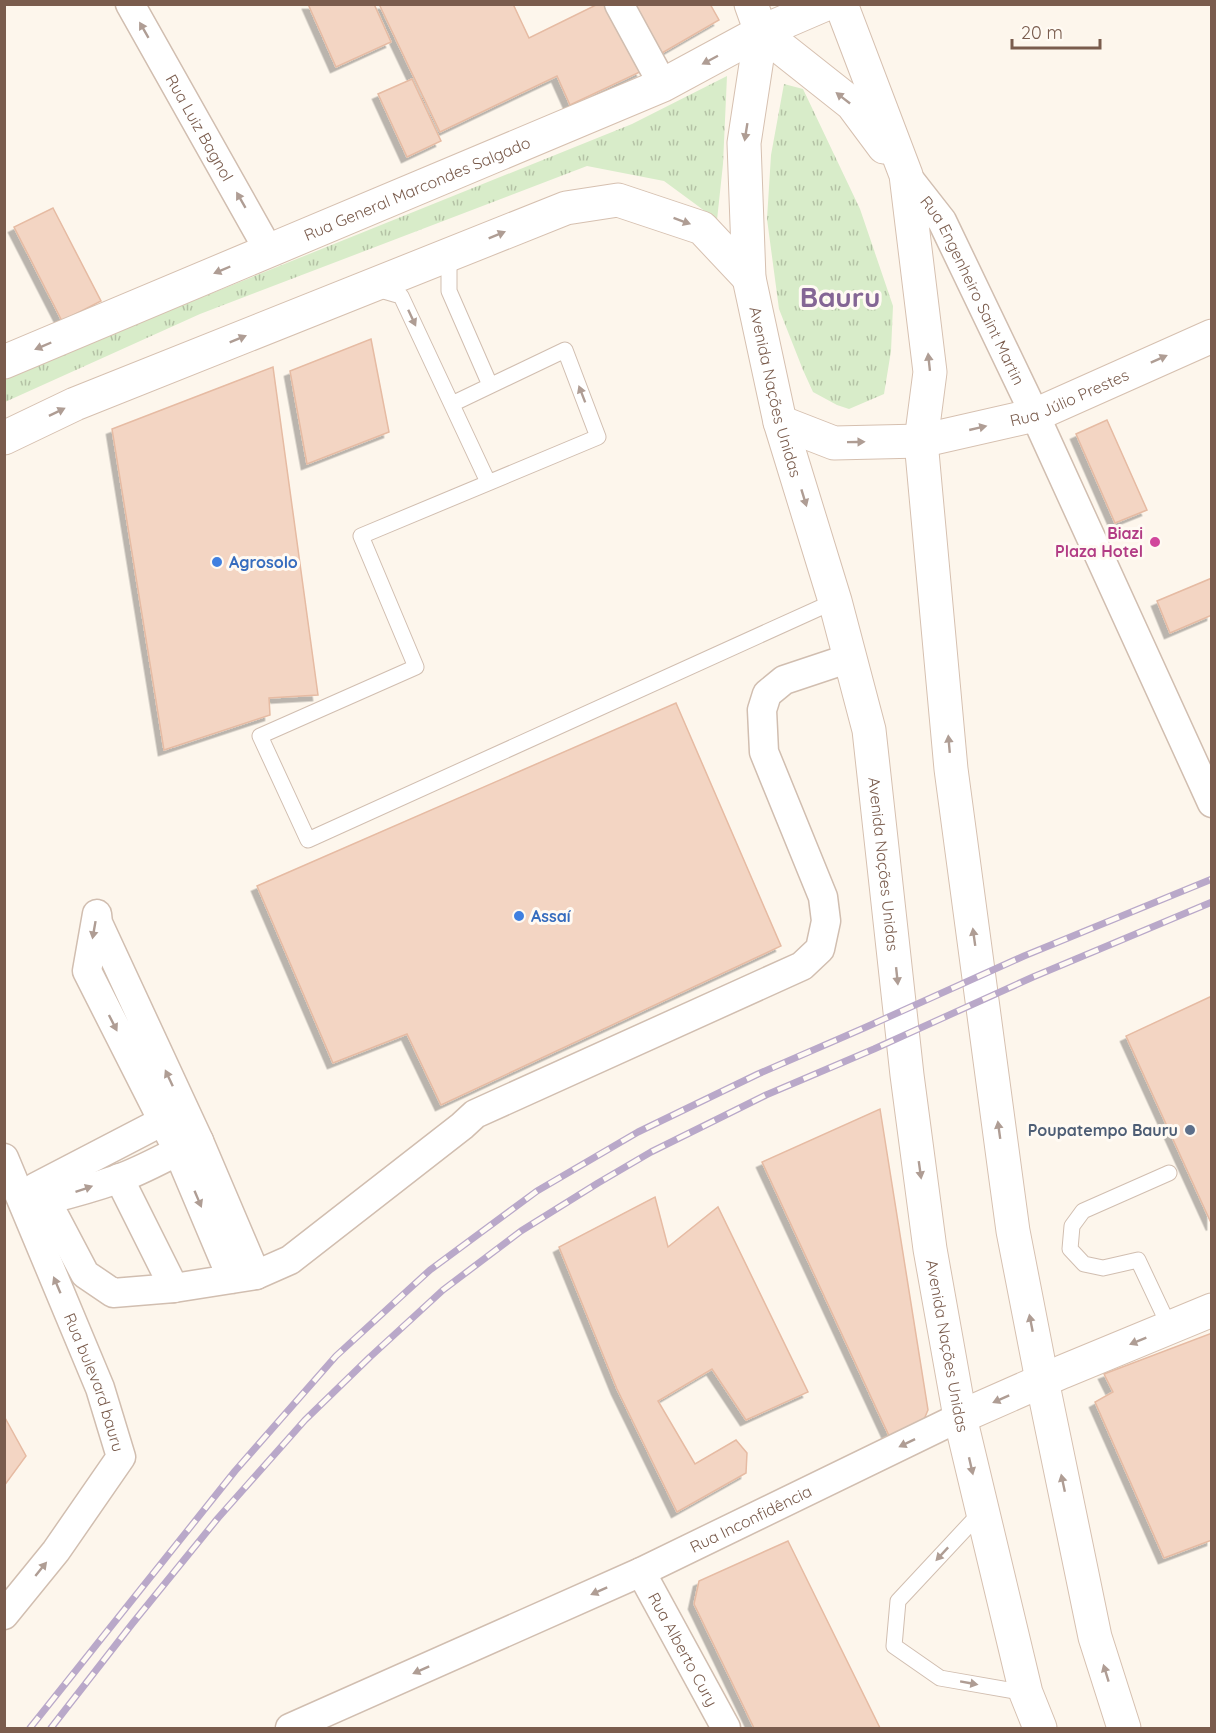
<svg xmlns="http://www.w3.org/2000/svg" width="1216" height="1733" font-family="Quicksand,sans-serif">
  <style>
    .grass { fill: url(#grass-tufts) }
    .building { fill: #f3d5c3; stroke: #e6bba3; stroke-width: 1.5; filter: url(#shadow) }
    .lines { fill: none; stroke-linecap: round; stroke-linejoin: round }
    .lane-casing { stroke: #d1beb0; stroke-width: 17 }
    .street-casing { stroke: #d1beb0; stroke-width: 31 }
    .secondary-casing { stroke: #d6c0b0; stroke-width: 35 }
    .lane { stroke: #fff; stroke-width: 15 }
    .street { stroke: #fff; stroke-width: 28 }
    .secondary { stroke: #fff; stroke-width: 33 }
    .rail-casing { stroke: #b9a8c9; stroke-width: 7 }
    .rail { stroke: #fffaf3; stroke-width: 4.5; stroke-dasharray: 14; stroke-linecap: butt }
    .oneway { fill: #af9d94 }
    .hotel-dot { fill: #d1479c; stroke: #fffaf3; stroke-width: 2 }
    .shop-dot { fill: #3f7fe0; stroke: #fffaf3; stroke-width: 2 }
    .service-dot { fill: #5c6f8a; stroke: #fffaf3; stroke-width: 2 }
    .labels { text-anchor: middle; stroke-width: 6; stroke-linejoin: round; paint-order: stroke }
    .street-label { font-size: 16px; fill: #7a5c4d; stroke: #fffaf3 }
    .hotel-label { font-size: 16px; font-weight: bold; fill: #b23c85; stroke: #fffaf3; text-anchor: end }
    .shop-label { font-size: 16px; font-weight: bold; fill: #366cbe; stroke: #fffaf3; text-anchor: start }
    .service-label { font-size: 16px; font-weight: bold; fill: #4e5e75; stroke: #fffaf3; text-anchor: end }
    .town-label { font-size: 28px; font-weight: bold; fill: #846695; stroke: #fffaf3 }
  </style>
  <defs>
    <pattern id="grass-tufts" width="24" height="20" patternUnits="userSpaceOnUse" patternTransform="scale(1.5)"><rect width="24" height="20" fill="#d8ecc9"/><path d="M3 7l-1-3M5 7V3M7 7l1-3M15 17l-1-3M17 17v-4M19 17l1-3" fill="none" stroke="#b4c2a5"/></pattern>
    <filter id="shadow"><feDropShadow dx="-5.5" dy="5.5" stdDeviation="0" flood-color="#0004"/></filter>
  </defs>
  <rect width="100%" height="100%" fill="#fdf6ec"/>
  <path class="grass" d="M727 76 723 164 717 220 664 181 587 166 200 314 5 402 4 380 93 341 632 124Z
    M784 84 803 89 860 209 893 306 891 351 884 394 849 409 837 405 813 392 803 370 779 309 767 219 771 155Z"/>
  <path class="building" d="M308 4H374L391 42 336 67Z
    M379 4H513L529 38 598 4H610L642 71 570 105 557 76 440 132Z
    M634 4H710L719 20 662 53Z
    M412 79 441 141 407 157 378 94Z
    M53 208 101 301 62 321 14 227Z
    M371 339 389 432 307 464 290 371Z
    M273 367 318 695 269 698 270 715 164 750 112 429Z
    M1107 420 1147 510 1115 523 1076 434Z
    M1212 578V615L1170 633 1157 601Z
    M676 703 781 946 441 1105 407 1034 333 1063 257 886Z
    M1212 996V1225L1126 1036Z
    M880 1109 928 1410 919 1431 891 1440 762 1162Z
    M655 1197 668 1247 718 1207 808 1392 746 1420 712 1369 658 1401 695 1464 736 1440 747 1453 746 1473 677 1512 617 1389 559 1247Z
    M1212 1333V1540L1164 1558 1095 1402 1113 1392 1104 1374Z
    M4 1416 26 1456 4 1486Z
    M788 1541 880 1728H754L694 1604 699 1581Z"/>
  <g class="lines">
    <g class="lane-casing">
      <path id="lane" d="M449 254V291L490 385
        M377 289 401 296 488 482
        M452 404 565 350 598 437 361 536 416 667 260 736 308 840 835 601
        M1169 1173 1083 1211 1072 1226 1070 1249 1084 1264 1103 1268 1138 1260 1170 1328
        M982 1511 898 1601 894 1646 940 1678 1026 1693"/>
    </g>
    <g class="street-casing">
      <g id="street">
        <path id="s1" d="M130 4 269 251"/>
        <path d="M619 4 663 85"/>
        <path id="s2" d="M906 175 942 221 1035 415 1212 803"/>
        <path d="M199 1141 256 1275"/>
        <path id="s3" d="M4 1158 100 1388 121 1457 56 1551 4 1615"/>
        <path d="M119 1178 174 1288"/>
        <path d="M42 1206 36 1187 163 1121"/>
        <path d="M232 1279 178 1151 87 971 97 914 98 923 199 1141C172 1153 146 1169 118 1179 95 1187 70 1194 46 1200L85 1274 113 1293 174 1288 256 1275 290 1260 462 1126 475 1114 802 966 820 949 826 921 823 897 764 752 762 710 767 694 784 680 850 658"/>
        <path id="s4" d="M641 1572 726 1728"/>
        <path id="s5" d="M290 1728 641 1572 960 1417"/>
      </g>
    </g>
    <g class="secondary-casing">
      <g id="secondary">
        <path id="s6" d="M751 4 761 32 744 143 749 278 780 422 835 601 869 730 907 1075 930 1249 960 1417 1026 1693 1040 1728"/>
        <path d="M841 4 906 175 930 372 921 441 951 769 1005 1172 1013 1231 1042 1380 1095 1637 1124 1728"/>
        <path d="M761 32 852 104 884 147"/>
        <path id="s7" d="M4 362 663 85 761 32 826 4"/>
        <path id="s8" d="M780 422 834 443 921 441 1035 415 1212 336"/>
        <path d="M4 438 75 404 566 208 618 200 702 228 749 278"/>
        <path d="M960 1417 1062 1372 1212 1310"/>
      </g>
    </g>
    <use href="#lane" class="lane"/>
    <use href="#street" class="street"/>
    <use href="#secondary" class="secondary"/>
    <g class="rail-casing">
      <path id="rail" d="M30 1728 235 1471 336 1356 430 1270 537 1191 638 1132 758 1074 864 1028 1024 956 1212 879
        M51 1728 132 1624 218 1518 305 1420 370 1357 443 1290 521 1231 598 1183 651 1152 766 1095 874 1049 1033 977 1212 902"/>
    </g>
    <use href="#rail" class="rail"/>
  </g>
  <defs><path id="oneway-solid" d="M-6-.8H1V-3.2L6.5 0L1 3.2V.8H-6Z" transform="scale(1.5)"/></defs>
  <g class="oneway">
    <use href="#oneway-solid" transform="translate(144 30) rotate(-120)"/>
    <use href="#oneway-solid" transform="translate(710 60) rotate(152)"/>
    <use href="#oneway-solid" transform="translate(843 98) rotate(-142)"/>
    <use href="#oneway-solid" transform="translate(746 132) rotate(99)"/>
    <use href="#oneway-solid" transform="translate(241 200) rotate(-120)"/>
    <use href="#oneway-solid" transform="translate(682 221) rotate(20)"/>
    <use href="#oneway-solid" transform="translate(497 235) rotate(-22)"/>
    <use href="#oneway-solid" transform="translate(222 270) rotate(157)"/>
    <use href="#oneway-solid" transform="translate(412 318) rotate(65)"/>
    <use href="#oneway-solid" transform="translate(238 339) rotate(-22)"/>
    <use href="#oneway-solid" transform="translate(43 346) rotate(157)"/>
    <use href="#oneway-solid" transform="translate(1159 359) rotate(-24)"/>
    <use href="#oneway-solid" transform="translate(929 362) rotate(-96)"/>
    <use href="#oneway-solid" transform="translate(582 394) rotate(-111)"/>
    <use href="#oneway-solid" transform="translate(57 412) rotate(-26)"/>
    <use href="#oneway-solid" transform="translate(978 428) rotate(-13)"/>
    <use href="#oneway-solid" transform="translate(856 442) rotate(-1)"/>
    <use href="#oneway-solid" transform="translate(804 498) rotate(73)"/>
    <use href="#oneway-solid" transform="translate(949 744) rotate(-95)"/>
    <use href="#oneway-solid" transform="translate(94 930) rotate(100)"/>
    <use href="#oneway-solid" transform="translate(974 937) rotate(-98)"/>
    <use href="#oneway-solid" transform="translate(897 976) rotate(84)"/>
    <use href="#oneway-solid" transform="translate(113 1023) rotate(63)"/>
    <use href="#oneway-solid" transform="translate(169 1078) rotate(-115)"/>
    <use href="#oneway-solid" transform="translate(999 1130) rotate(-98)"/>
    <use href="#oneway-solid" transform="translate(920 1170) rotate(82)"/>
    <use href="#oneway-solid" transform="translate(84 1189) rotate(-19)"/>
    <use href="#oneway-solid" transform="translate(198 1199) rotate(67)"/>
    <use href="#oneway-solid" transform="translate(57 1285) rotate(-113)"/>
    <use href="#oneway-solid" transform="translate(1031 1323) rotate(-101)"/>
    <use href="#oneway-solid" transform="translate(1138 1341) rotate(158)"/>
    <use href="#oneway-solid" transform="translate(1001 1399) rotate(156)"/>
    <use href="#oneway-solid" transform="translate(907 1443) rotate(154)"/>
    <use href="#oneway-solid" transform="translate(971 1466) rotate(77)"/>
    <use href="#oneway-solid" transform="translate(1063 1483) rotate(-102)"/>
    <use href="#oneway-solid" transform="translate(942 1554) rotate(133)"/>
    <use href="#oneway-solid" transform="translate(41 1569) rotate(-51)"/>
    <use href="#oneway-solid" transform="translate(599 1591) rotate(156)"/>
    <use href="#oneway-solid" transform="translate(421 1670) rotate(156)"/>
    <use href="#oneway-solid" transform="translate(1106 1673) rotate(-107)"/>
    <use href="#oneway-solid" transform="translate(969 1683) rotate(10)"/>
  </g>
  <circle class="hotel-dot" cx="1155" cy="542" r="6"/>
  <g class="shop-dot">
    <circle cx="217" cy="562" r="6"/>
    <circle cx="519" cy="916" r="6"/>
  </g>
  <circle class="service-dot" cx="1190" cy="1130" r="6"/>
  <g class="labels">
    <g class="street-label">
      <text dy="6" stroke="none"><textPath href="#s1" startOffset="142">Rua Luiz Bagnol</textPath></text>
      <text dy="6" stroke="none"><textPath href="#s7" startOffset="448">Rua General Marcondes Salgado</textPath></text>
      <text dy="6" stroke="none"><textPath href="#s2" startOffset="134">Rua Engenheiro Saint Martin</textPath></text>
      <text dy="6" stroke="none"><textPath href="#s6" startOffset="394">Avenida Nações Unidas</textPath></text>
      <text dy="6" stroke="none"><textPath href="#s8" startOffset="300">Rua Júlio Prestes</textPath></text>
      <text dy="6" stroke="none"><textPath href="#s6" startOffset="880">Avenida Nações Unidas</textPath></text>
      <text dy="6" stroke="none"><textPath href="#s6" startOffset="1366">Avenida Nações Unidas</textPath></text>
      <text dy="6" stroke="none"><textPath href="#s3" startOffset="242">Rua bulevard bauru</textPath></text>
      <text dy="6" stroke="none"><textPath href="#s5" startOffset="506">Rua Inconfidência</textPath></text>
      <text dy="6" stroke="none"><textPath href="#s4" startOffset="88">Rua Alberto Cury</textPath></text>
    </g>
    <g class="hotel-label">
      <text x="1143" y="539">Biazi<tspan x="1143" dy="18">Plaza Hotel</tspan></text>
    </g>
    <g class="shop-label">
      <text x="229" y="568">Agrosolo</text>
      <text x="531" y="922">Assaí</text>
    </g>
    <g class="service-label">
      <text x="1178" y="1136">Poupatempo Bauru</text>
    </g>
    <g class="town-label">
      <text x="840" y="307">Bauru</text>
    </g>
  </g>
  <rect width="1216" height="1733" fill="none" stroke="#7a5c4d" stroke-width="12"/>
  <path d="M1012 39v9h88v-9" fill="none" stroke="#7a5c4d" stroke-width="3"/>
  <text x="1021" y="39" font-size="18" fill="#7a5c4d" stroke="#fffaf3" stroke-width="4.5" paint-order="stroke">20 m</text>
</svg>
